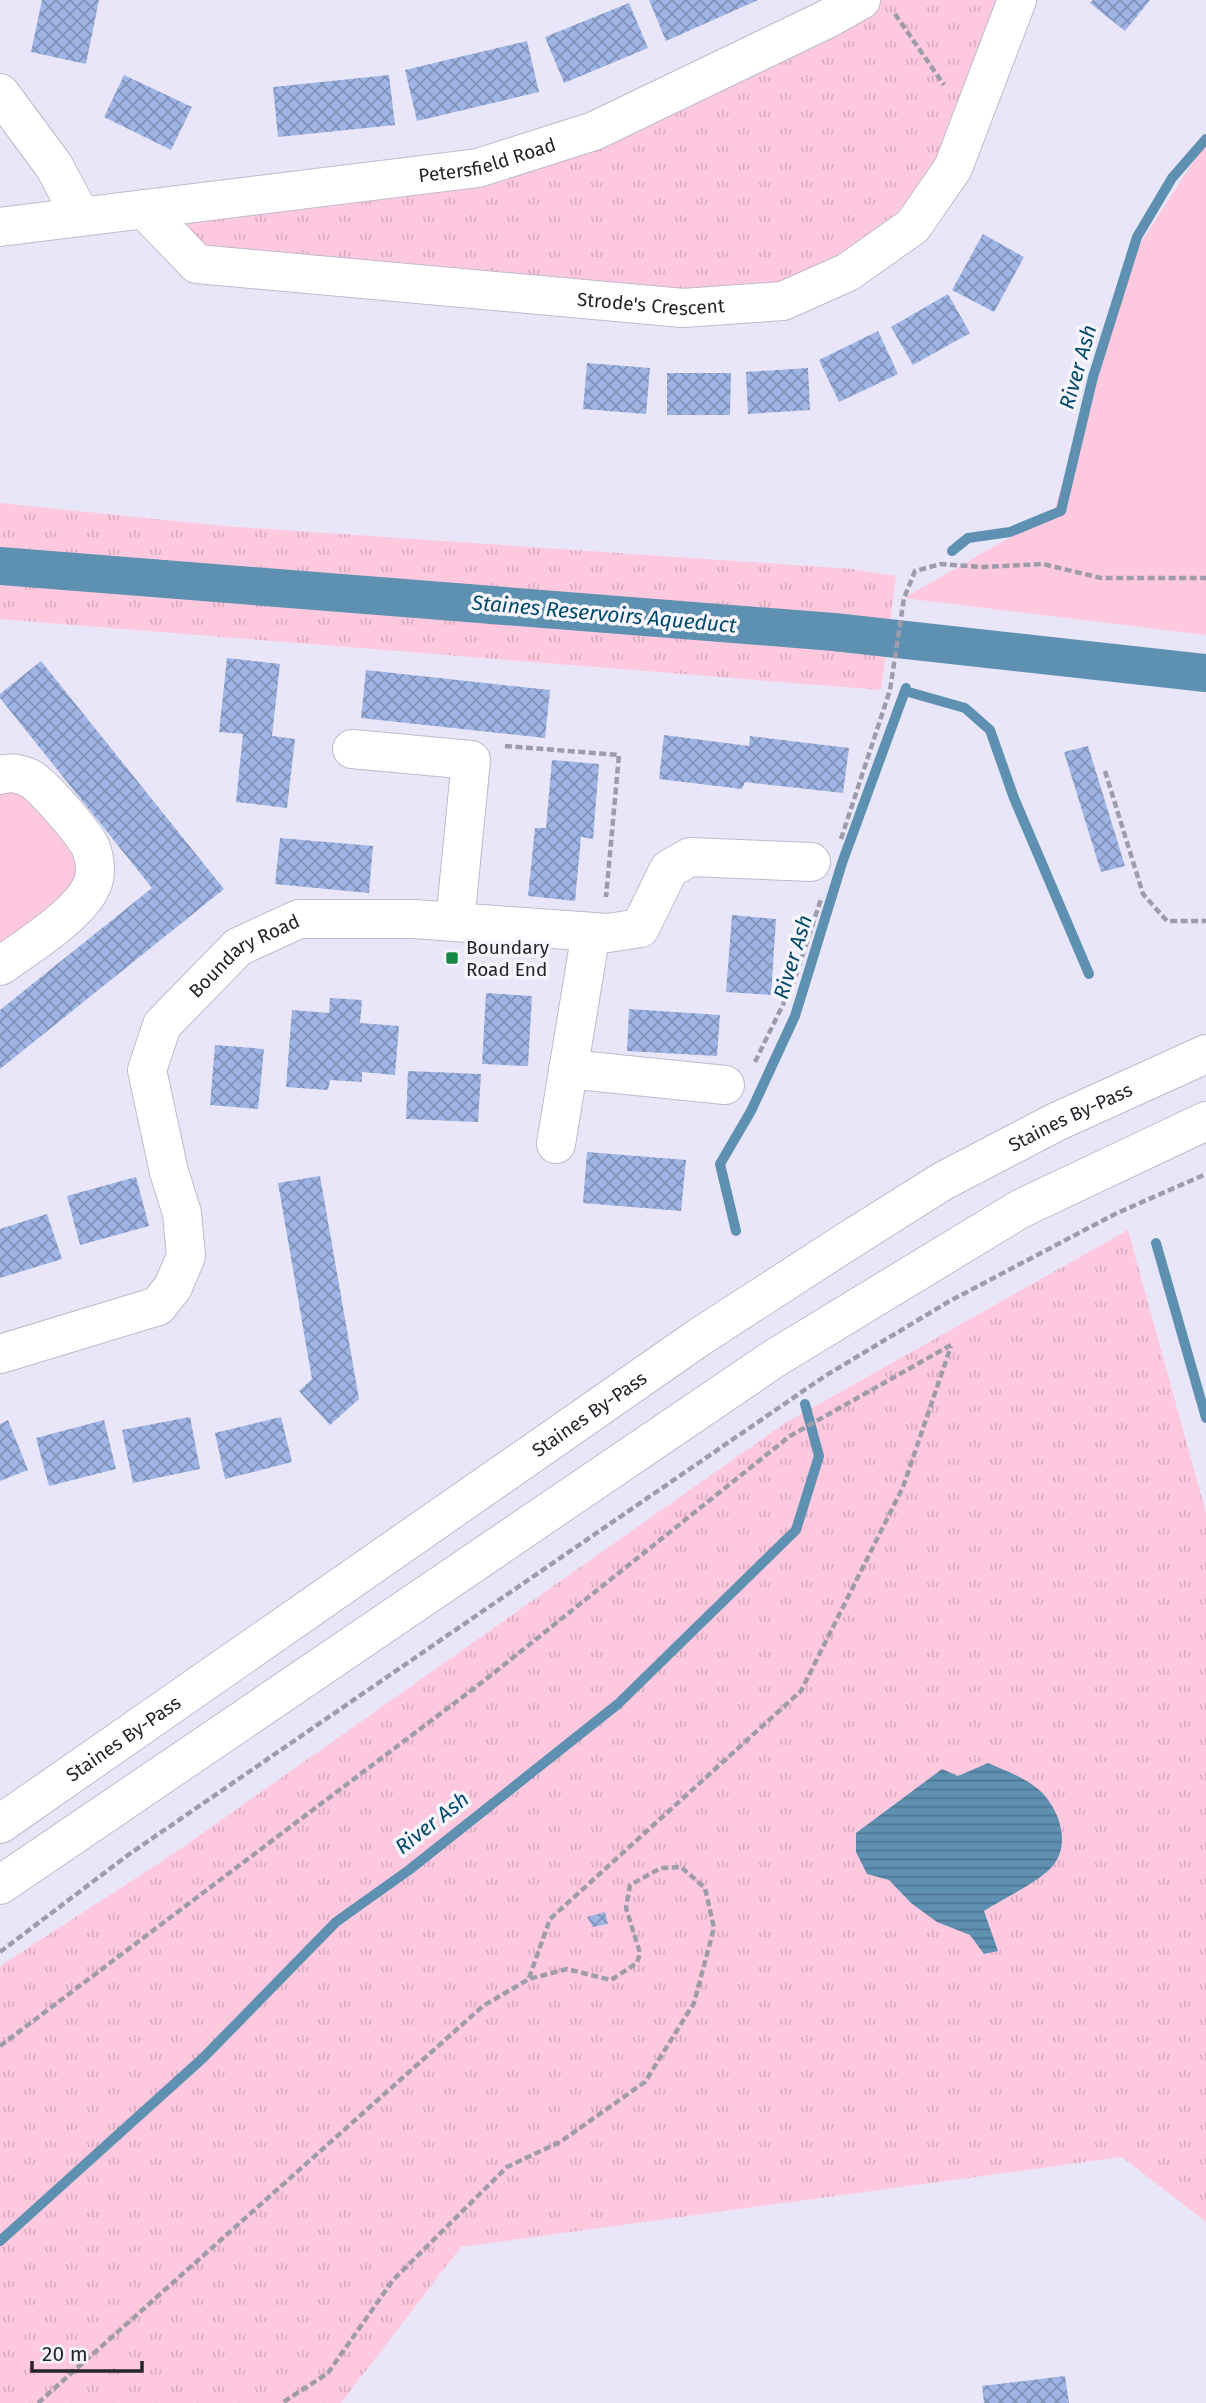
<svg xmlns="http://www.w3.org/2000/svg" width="1206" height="2403" font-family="'Fira Sans',sans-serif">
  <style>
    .grass { fill: url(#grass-tufts) }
    .green { fill: #fec9df }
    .water { fill: url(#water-rules) }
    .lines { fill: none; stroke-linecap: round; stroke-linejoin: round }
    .stream { stroke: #5e91b1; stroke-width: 10 }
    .canal { stroke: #5e91b1; stroke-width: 38 }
    .building { fill: url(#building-cross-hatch) }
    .minor-casing { stroke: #bebbcd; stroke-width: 40 }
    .highway-casing { stroke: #bebbcd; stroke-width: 40 }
    .path { stroke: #9e9caa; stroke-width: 4.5; stroke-dasharray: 7 3.5; stroke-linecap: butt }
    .minor { stroke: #fff; stroke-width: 38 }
    .highway { stroke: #fff; stroke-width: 38 }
    .poi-dot { fill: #168a44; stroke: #f6f5fd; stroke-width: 2.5 }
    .labels { text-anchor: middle; stroke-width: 7; stroke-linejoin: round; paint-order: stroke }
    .street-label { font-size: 19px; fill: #25242b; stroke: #f6f5fd }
    .poi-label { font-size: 19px; fill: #25242b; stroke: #f6f5fd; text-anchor: start }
    .water-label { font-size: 21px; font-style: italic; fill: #014869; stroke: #f6f5fd }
  </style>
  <defs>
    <pattern id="grass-tufts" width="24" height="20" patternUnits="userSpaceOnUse" patternTransform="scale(1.75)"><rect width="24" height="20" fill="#fec9df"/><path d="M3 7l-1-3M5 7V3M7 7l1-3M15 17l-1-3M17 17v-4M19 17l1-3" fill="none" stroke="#daacc0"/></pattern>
    <pattern id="water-rules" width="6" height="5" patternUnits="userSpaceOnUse" patternTransform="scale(1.75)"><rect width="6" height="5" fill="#5e91b1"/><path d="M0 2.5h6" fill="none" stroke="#4d7690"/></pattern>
    <pattern id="building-cross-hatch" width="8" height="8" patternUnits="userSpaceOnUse" patternTransform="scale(1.75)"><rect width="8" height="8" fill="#9eb4e4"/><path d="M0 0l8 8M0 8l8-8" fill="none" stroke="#8192b9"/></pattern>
  </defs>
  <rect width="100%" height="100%" fill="#e9e6f9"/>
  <path class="grass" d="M861 0H1007L936 165 893 217 783 301 197 264 144 209 478 168Z
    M0 503 224 526 852 569 896 576 881 690 0 619Z
    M1128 1230 1206 1513V2222L1122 2157 461 2247 341 2403H0V1966L173 1854 782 1425Z"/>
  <path class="green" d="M1206 142V635L904 598 1054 512 1129 261Z
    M0 789 27 794 83 866 84 880 0 951Z"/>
  <path class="water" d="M988 1763C1006 1771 1032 1780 1045 1796 1062 1816 1071 1849 1049 1870 1031 1886 1004 1898 984 1911L998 1951 984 1954 970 1935 937 1922 911 1903 889 1880 867 1874 856 1852V1833L942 1769 958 1776Z"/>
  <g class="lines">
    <path class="stream" d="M952 551 968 538 1010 532 1061 511 1093 377 1137 237 1172 178 1206 139
      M905 691 965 708 990 730 1014 798 1089 974
      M736 1231 720 1164 751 1111 795 1016 842 863 906 688
      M1156 1243 1206 1418
      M0 2241 203 2058 336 1922 409 1870 618 1704 796 1530 819 1456 805 1404"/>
    <path class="canal" d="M0 566 834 632 1206 673"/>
  </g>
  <path class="building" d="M42 0H99L86 64 31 52Z
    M649 0H758L666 41Z
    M1093 0H1150L1125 31 1090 3Z
    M629 3 648 48 564 83 545 37Z
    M527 41 539 92 417 121 405 70Z
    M124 75 192 107 171 150 104 117Z
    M389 75 395 125 278 137 273 87Z
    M983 234 1024 257 994 312 952 290Z
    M948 294 970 333 913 365 891 327Z
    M878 331 898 374 839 402 819 360Z
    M587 363 650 368 646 414 583 409Z
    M808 368 810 410 748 414 746 372Z
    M667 373H731L730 415H667Z
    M227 658 280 664 272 736 295 739 287 808 236 802 243 734 219 732Z
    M41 661 224 889 0 1069V1010L152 888 0 698V694Z
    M366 670 550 690 545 738 361 718Z
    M664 735 749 746 750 736 849 748 843 793 745 782 742 789 659 779Z
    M1088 746 1125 866 1101 872 1064 752Z
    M552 760 599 764 593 839 581 837 575 901 528 896 535 828H546Z
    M280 838 373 846 369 893 275 884Z
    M732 915 776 919 771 995 726 992Z
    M486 993 532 996 528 1066 482 1064Z
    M330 998 362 1000 360 1023 399 1026 395 1075 362 1072V1082L330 1080 328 1090 286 1087 292 1010 329 1013Z
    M629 1009 720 1015 717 1056 627 1051Z
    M215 1045 264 1049 258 1109 210 1105Z
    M408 1071 481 1074 478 1122 406 1119Z
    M587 1152 686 1160 681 1211 583 1203Z
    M320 1176 359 1399 330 1425 299 1391 312 1379 278 1183Z
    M136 1177 149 1226 80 1245 67 1196Z
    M47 1214 62 1259 0 1278V1229Z
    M190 1417 200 1469 133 1483 122 1430Z
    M281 1417 292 1462 225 1479 215 1433Z
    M8 1420 28 1470 0 1481V1424Z
    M104 1420 116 1469 49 1486 36 1438Z
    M605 1912 608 1924 593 1927 587 1917Z
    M1065 2376 1069 2403H984L982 2386Z"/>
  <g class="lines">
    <g class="minor-casing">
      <g id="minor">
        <path d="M0 93 54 166 80 215"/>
        <path id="s1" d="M144 209 197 264 683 308 783 301 848 272 913 226 953 168 1017 0"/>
        <path id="s2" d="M0 227 478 168 594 131 827 19 861 0"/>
        <path d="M352 749 471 760 455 922"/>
        <path d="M0 775C11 772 20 773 31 779 45 788 84 833 91 848 95 859 97 874 92 885 80 914 26 948 0 966"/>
        <path d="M568 1069 725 1085"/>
        <path d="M556 1144 591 932"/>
        <path id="s3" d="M0 1354 158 1306 173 1287 186 1256 182 1213 169 1172 147 1070 162 1025 238 947 299 919H413L608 933 640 928 669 869 690 857 811 862"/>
      </g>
    </g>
    <g class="highway-casing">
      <g id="highway">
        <path id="s4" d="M0 1824 698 1338 843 1244 943 1181 1056 1122 1206 1054"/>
        <path d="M0 1885 775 1358 1020 1209 1206 1121"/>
      </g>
    </g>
    <path class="path" d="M895 14 944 85
      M505 746 619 755 606 897
      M1105 771 1143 894 1167 921H1206
      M841 839 890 690 904 598 915 571 941 564 983 567 1043 564 1101 578H1206
      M755 1062 793 984 821 899
      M0 1952 128 1855 825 1376 948 1302 1115 1214 1206 1174
      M529 1978 550 1919 801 1691 903 1487 951 1346
      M0 2046 485 1680 790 1436 951 1345
      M38 2403 483 2006 529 1979 567 1969 611 1980 637 1963 640 1953 626 1908 630 1885 661 1868 681 1867 705 1888 714 1928 694 2003 645 2082 560 2142 507 2167 393 2280 328 2373 282 2403"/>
    <use href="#minor" class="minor"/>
    <use href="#highway" class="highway"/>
  </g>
  <rect class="poi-dot" x="445" y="951" width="14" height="14" rx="3.5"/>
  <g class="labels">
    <g class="street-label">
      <text dy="7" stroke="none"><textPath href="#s2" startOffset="492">Petersfield Road</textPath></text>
      <text dy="7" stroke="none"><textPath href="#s1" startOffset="532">Strode's Crescent</textPath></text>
      <text dy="7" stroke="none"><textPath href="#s3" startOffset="570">Boundary Road</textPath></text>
      <text dy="7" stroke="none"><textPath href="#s4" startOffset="1284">Staines By-Pass</textPath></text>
      <text dy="7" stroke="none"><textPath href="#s4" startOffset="718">Staines By-Pass</textPath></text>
      <text dy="7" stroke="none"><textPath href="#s4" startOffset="150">Staines By-Pass</textPath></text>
    </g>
    <g class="poi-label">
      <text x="466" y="954">Boundary<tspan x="466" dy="22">Road End</tspan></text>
    </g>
    <g class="water-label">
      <text transform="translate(1078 367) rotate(-74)" y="7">River Ash</text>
      <text transform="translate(604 614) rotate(5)" y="7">Staines Reservoirs Aqueduct</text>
      <text transform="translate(793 957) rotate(-73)" y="7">River Ash</text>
      <text transform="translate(432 1823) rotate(-38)" y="7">River Ash</text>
    </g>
  </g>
  <path d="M32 2361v10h110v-10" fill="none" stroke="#25242b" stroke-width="3.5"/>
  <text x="42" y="2361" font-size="21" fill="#25242b" stroke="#f6f5fd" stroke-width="5" paint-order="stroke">20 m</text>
</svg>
